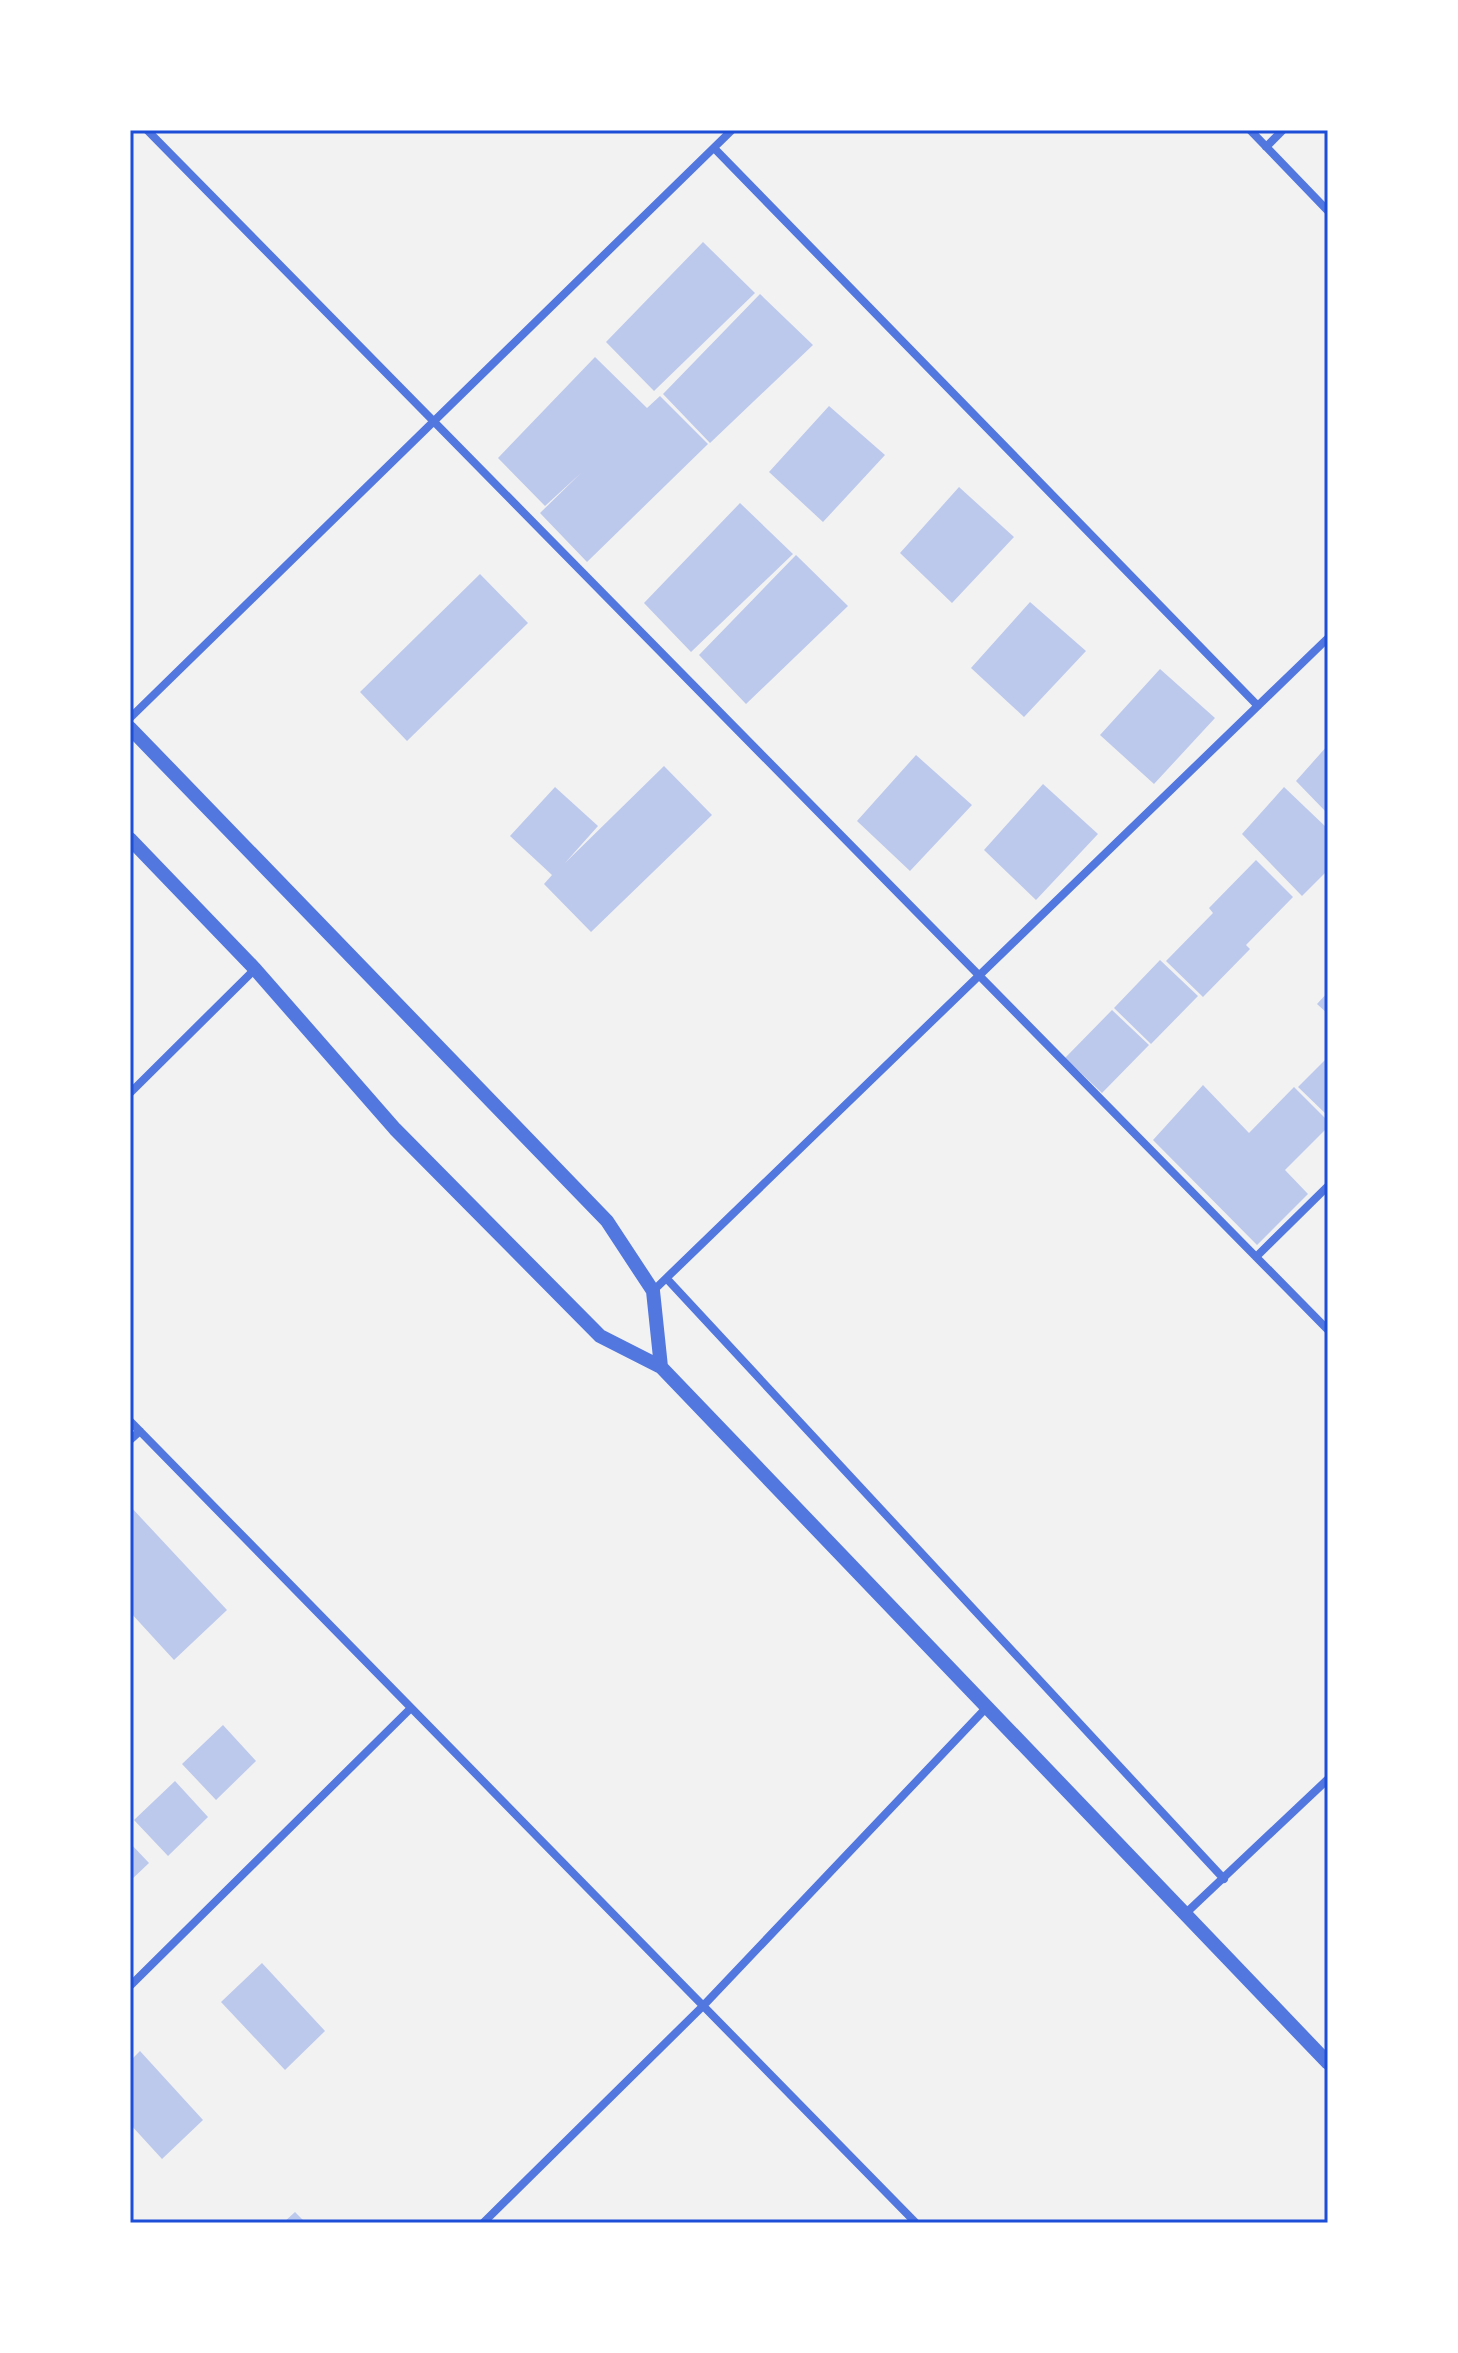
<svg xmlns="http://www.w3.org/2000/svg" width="1458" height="2353" font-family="Arial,sans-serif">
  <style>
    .building { fill: #bdc9ec }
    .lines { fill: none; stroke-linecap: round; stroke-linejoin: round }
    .minor { stroke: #5277de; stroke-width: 8 }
    .tertiary { stroke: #5277de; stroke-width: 14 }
    .neatline { fill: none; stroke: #1d4ed8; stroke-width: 3 }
  </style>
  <rect width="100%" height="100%" fill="#f2f2f2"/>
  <path class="building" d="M703 242 755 293 654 391 606 342Z
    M760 294 813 345 710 443 663 394Z
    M595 357 647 408 660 396 708 444 587 562 540 513 581 473 545 506 498 458Z
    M829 406 885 455 823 522 769 472Z
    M959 487 1014 537 952 603 900 553Z
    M740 503 793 554 691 652 644 603Z
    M796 555 848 606 746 704 699 655Z
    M480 574 528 623 407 741 360 692Z
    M1030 602 1086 651 1024 717 971 668Z
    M1160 669 1215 718 1154 784 1100 735Z
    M1328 745V814L1296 781Z
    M916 755 972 805 910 871 857 821Z
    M664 766 712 815 591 932 544 884 552 875 510 836 555 787 598 826 565 863Z
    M1043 784 1098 834 1036 900 984 850Z
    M1284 787 1328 829V870L1302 896 1242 834Z
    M1256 860 1293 897 1246 945 1250 949 1203 997 1166 961 1213 913 1209 908Z
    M1160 960 1198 996 1151 1044 1114 1008Z
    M1328 992V1014L1317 1004Z
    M1112 1010 1149 1045 1102 1093 1065 1058Z
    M1328 1057V1116L1298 1087Z
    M1203 1085 1249 1133 1294 1087 1328 1121V1127L1285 1170 1308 1194 1257 1245 1153 1140Z
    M130 1506 227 1610 174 1660 130 1612Z
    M223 1725 256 1761 216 1800 182 1764Z
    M175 1781 208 1817 168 1856 134 1820Z
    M130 1843 149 1863 130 1881Z
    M262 1963 325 2031 285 2070 221 2002Z
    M140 2051 203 2120 162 2159 130 2124V2061Z
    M295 2212 306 2223H283Z"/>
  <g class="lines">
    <path class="minor" d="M147 130 1328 1330
      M1250 130 1328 211
      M1266 147 1283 130
      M714 148 1258 706
      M130 718 732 130
      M130 1093 255 969
      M1256 1257 1328 1186
      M668 1280 1224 1879
      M653 1291 1328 638
      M130 1421 916 2223
      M130 1440 140 1431
      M1185 1914 1328 1779
      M130 1986 411 1708
      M483 2223 703 2006 987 1707"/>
    <path class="tertiary" d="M130 728 607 1221 653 1291 661 1367
      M130 839 255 969 395 1129 600 1336 661 1367 1328 2063"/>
  </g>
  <rect width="1458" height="2353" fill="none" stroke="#ffffff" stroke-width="264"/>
  <rect x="132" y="132" width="1194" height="2089" class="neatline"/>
</svg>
